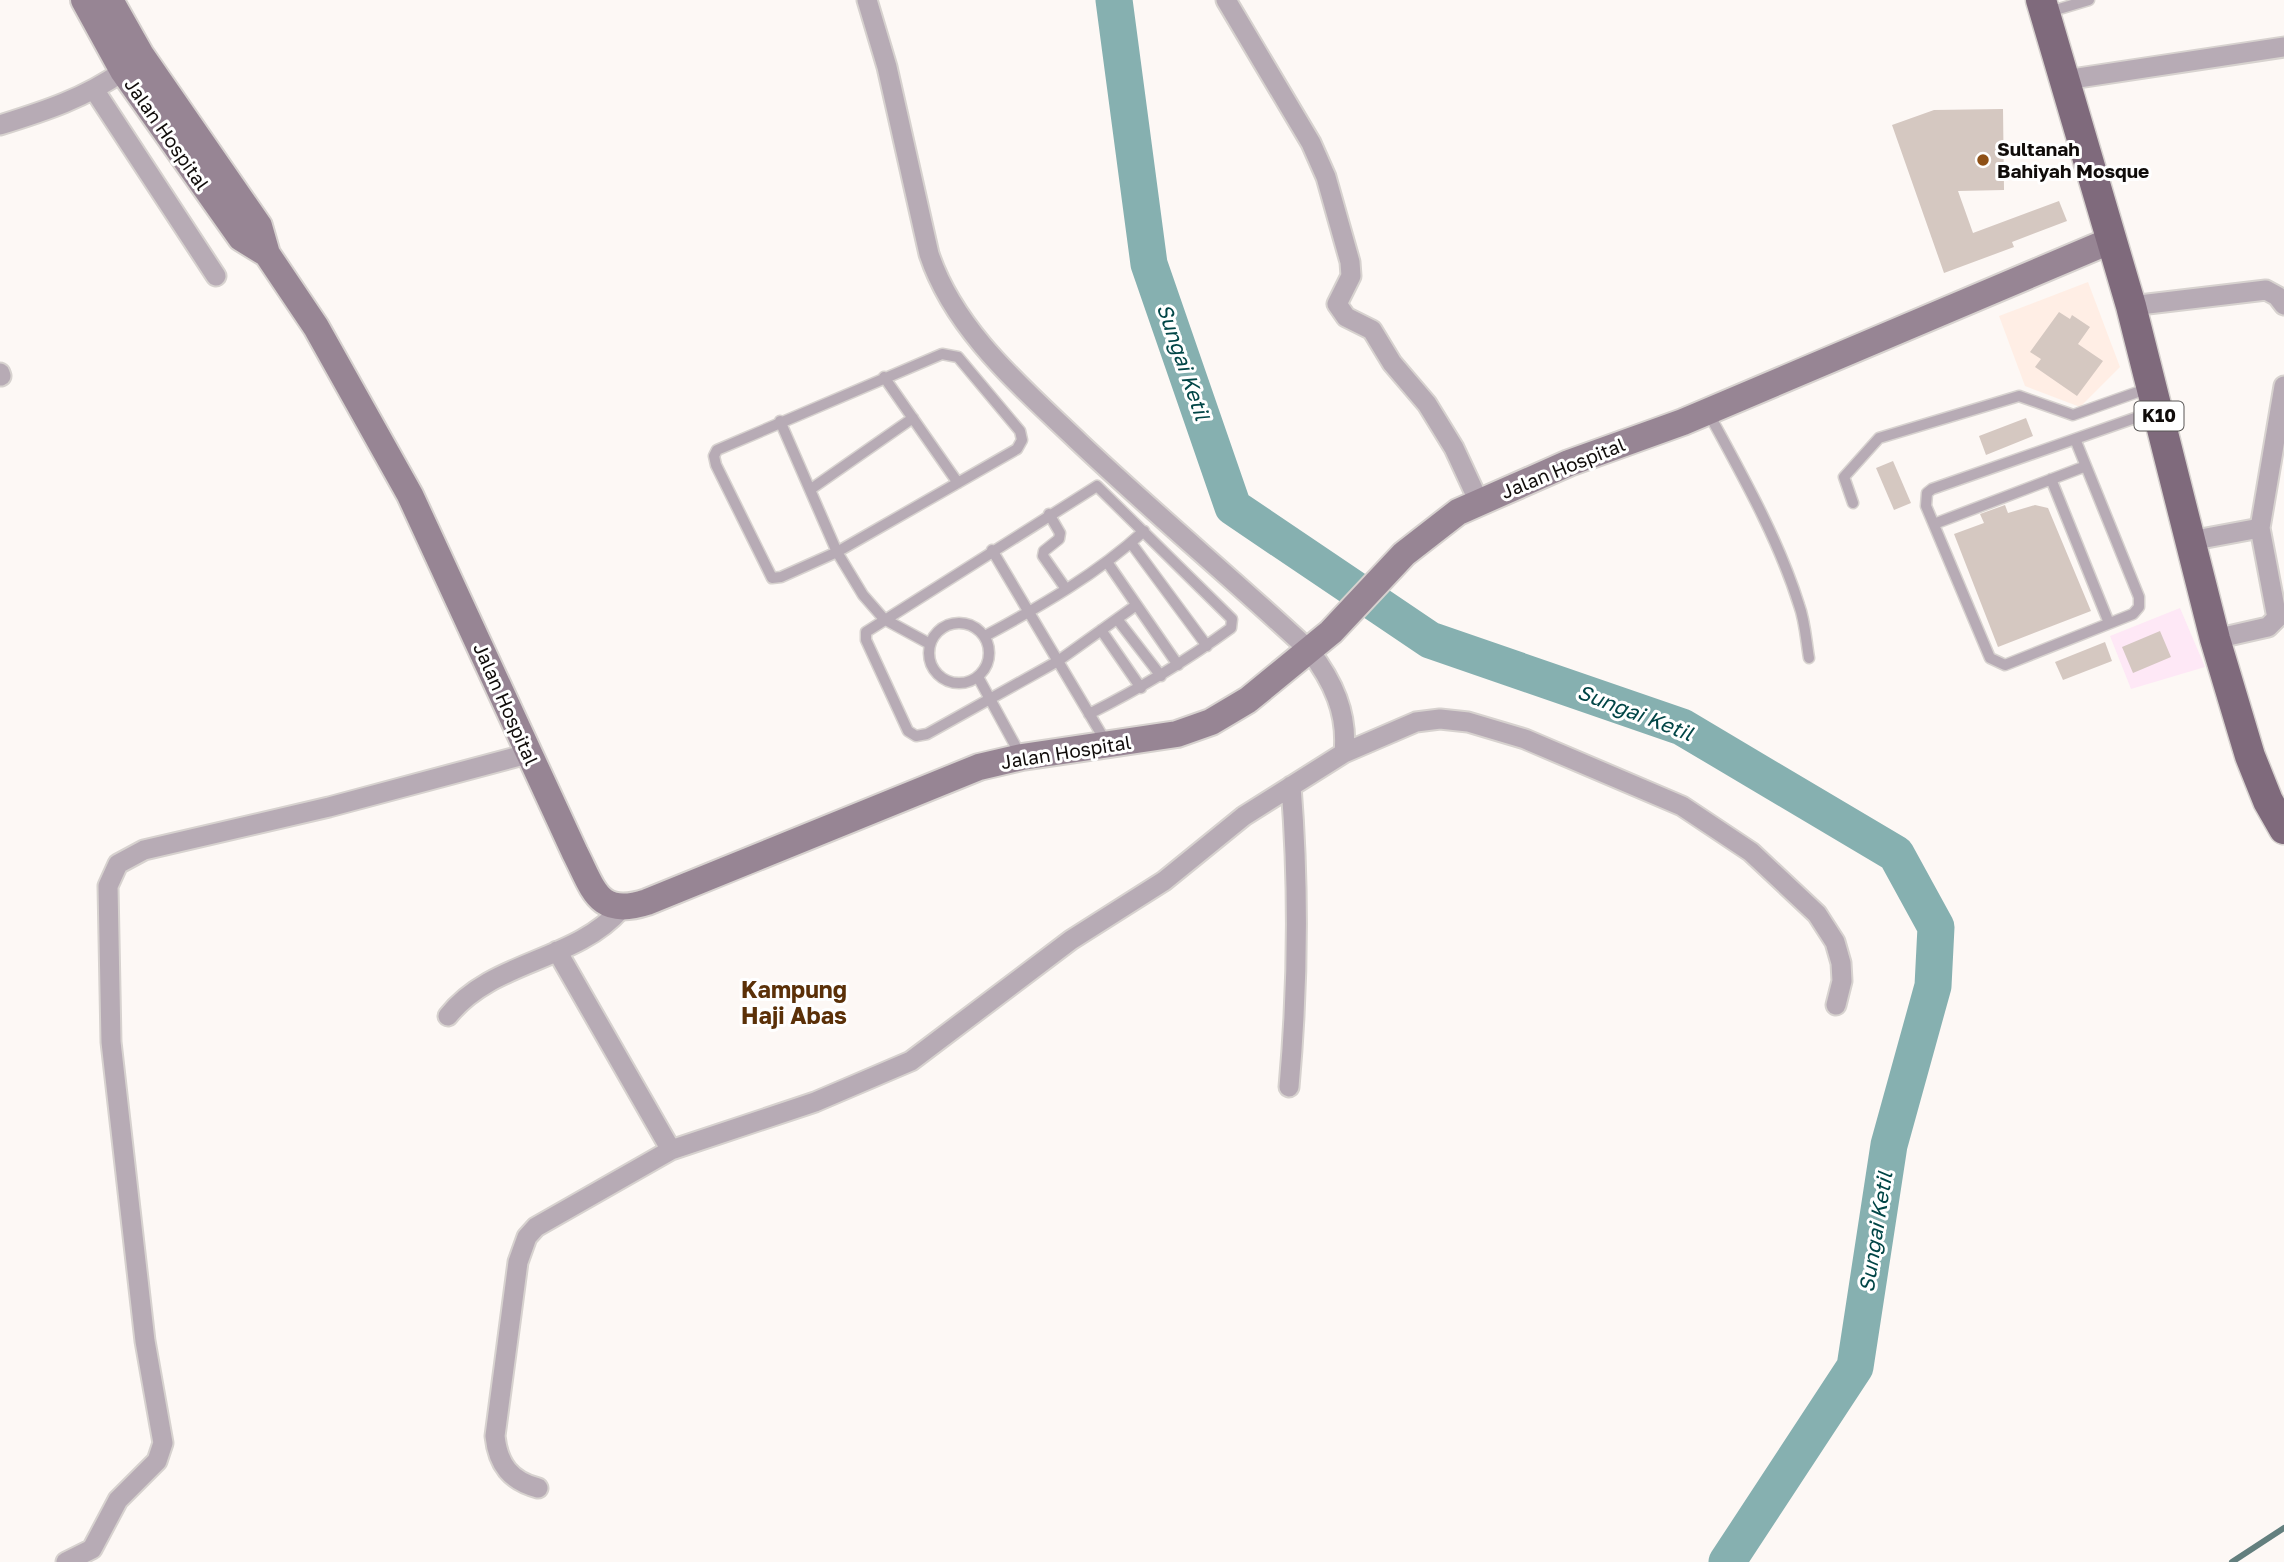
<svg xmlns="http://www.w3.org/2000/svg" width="2284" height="1562" font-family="'Golos Text',sans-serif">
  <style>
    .built { fill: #ffeee5 }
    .industrial { fill: #fee8f6 }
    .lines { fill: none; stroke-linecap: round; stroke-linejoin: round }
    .stream { stroke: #637f7e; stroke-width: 6 }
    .river { stroke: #86b0b0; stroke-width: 37 }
    .building { fill: #d5c8c1 }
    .service-casing { stroke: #d7d2cf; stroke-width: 13 }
    .minor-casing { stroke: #d7d2cf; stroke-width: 23 }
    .secondary-casing { stroke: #d7d2cf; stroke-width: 30 }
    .primary-casing { stroke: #d7d2cf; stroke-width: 33 }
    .service { stroke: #b7abb5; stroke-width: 10 }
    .minor { stroke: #b7abb5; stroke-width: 19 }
    .secondary { stroke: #978594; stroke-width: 26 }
    .primary { stroke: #7f6a7c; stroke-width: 30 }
    .poi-dot { fill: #8e5016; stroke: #fff; stroke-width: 2.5 }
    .labels { text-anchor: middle; stroke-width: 6; stroke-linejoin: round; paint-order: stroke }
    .shield { fill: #fff; stroke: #585554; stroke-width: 2 }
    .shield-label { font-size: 18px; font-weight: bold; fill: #100c0a }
    .street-label { font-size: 19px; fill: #100c0a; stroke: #fff }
    .poi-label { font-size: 19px; font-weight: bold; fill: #100c0a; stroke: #fff; text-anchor: start }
    .water-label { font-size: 21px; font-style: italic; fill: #014546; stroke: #fff }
    .quarter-label { font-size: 23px; font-weight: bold; fill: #5b3008; stroke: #fff }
  </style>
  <rect width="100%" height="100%" fill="#fdf8f5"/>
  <path class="built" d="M2088 282 2120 367 2080 407 2025 386 1999 316Z"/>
  <path class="industrial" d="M2180 608 2205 667 2131 689 2110 636Z"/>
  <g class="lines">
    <path class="stream" d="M2232 1562 2284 1528"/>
    <path class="river" d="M1114 0 1149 264 1233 507 1430 640 1682 727 1896 854 1936 927 1933 986 1889 1145 1855 1367 1727 1562"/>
  </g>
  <path class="building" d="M2003 109 2004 190 1958 191 1973 233 2059 201 2067 221 2012 242 2014 247 1944 273 1892 125 1934 110Z
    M2059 312 2070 319 2072 315 2090 327 2078 344 2103 361 2077 396 2035 367 2041 359 2030 352Z
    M2026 418 2033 436 1986 455 1979 436Z
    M1893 461 1911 503 1894 510 1876 468Z
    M2005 505 2008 513 2035 505 2048 508 2091 611 1998 647 1954 534 1984 523 1980 514Z
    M2160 631 2171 657 2133 673 2122 647Z
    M2105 642 2112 661 2063 680 2055 662Z"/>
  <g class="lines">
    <g class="service-casing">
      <path id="service" d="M2049 12 2089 0
        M942 354 958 357 1020 431 1022 440 1017 449 837 552 781 577 772 578 716 465 714 456 717 450Z
        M884 377 958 483
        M1709 414C1742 475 1778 538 1799 605 1805 621 1806 640 1809 658
        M780 421 837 552 863 595 884 619 930 644
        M2075 439 2139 597V607L2133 614 2005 665 1990 658 1926 506 1927 493 1932 489 2155 411
        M2051 479 2109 623
        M811 489 913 418
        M1853 503 1844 477 1879 438 2019 396 2073 415 2149 388
        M1049 514 1060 533 1059 539 1044 551 1043 556 1066 589
        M1934 524 2086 466
        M1131 543 1207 646
        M992 550 1106 742
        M1107 562 1178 665
        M1117 619 1161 676
        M929 653a30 30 0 1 1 60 0a30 30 0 1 1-60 0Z
        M1101 630 1141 688
        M985 636C1041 606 1097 574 1144 531
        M978 677 1021 756
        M1089 714C1139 689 1186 661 1231 628L1232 619 1097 486 866 632V640L908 731 916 736 927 734 1058 661 1135 606"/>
    </g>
    <g class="minor-casing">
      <path id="minor" d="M867 0 887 67 929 254C955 332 1023 388 1080 443 1155 514 1234 580 1309 650 1333 681 1348 713 1344 753
        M1226 0 1311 143 1326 177 1350 262 1351 276 1337 304 1346 317 1372 330 1392 363 1427 404 1454 448 1479 502
        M2065 80 2284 47
        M95 91 216 276
        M0 125C45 111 85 98 123 71
        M2131 306 2266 290 2277 296 2284 305
        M0 373 1 376
        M2190 541 2260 528 2284 386
        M2215 639 2268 627 2277 618 2260 528
        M557 951 671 1150
        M448 1016C492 960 575 962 621 909
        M1289 1087C1298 987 1299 887 1291 786
        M538 1488C511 1481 498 1465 495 1436L518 1262 527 1237 536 1227 671 1150 815 1102 911 1061 1071 940 1164 881 1244 816 1344 753 1416 722 1440 719 1468 722 1525 739 1682 806 1751 852 1817 914 1835 942 1841 963 1842 981 1836 1005
        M66 1562 92 1549 118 1500 157 1461 163 1443 145 1341 111 1042 108 886 118 864 144 850 329 807 527 754"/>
    </g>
    <g class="secondary-casing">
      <path id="secondary" d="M84 0 123 71 241 238 267 254
        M110 0 141 55 259 226 267 254 316 327 410 495 575 853C594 890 598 918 647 902L979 767 1022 757 1177 734 1211 722 1248 700 1331 632 1404 554 1458 512 1569 463 1683 422 2112 240"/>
    </g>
    <g class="primary-casing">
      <path id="primary" d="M2041 0 2131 306 2215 639 2250 756 2268 801 2284 829"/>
    </g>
    <use href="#service" class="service"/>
    <use href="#minor" class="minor"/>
    <use href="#secondary" class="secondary"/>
    <use href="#primary" class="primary"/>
  </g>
  <circle class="poi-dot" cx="1983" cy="160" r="7"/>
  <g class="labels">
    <rect class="shield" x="2134.5" y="401.5" width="49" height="29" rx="5"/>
    <g class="shield-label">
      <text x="2159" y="422">K10</text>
    </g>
    <g class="street-label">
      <text transform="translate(167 134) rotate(55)" y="7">Jalan Hospital</text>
      <text transform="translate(1563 468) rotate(-22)" y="7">Jalan Hospital</text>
      <text transform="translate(506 704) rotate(66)" y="7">Jalan Hospital</text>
      <text transform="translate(1066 752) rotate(-9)" y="7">Jalan Hospital</text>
    </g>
    <g class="poi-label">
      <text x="1997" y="156">Sultanah<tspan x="1997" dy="22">Bahiyah Mosque</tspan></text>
    </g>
    <g class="water-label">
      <text transform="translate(1183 362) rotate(71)" y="7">Sungai Ketil</text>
      <text transform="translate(1635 713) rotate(21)" y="7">Sungai Ketil</text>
      <text transform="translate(1876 1232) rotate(-81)" y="7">Sungai Ketil</text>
    </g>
    <g class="quarter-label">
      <text x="794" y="998">Kampung<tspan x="794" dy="26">Haji Abas</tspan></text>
    </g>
  </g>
</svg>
